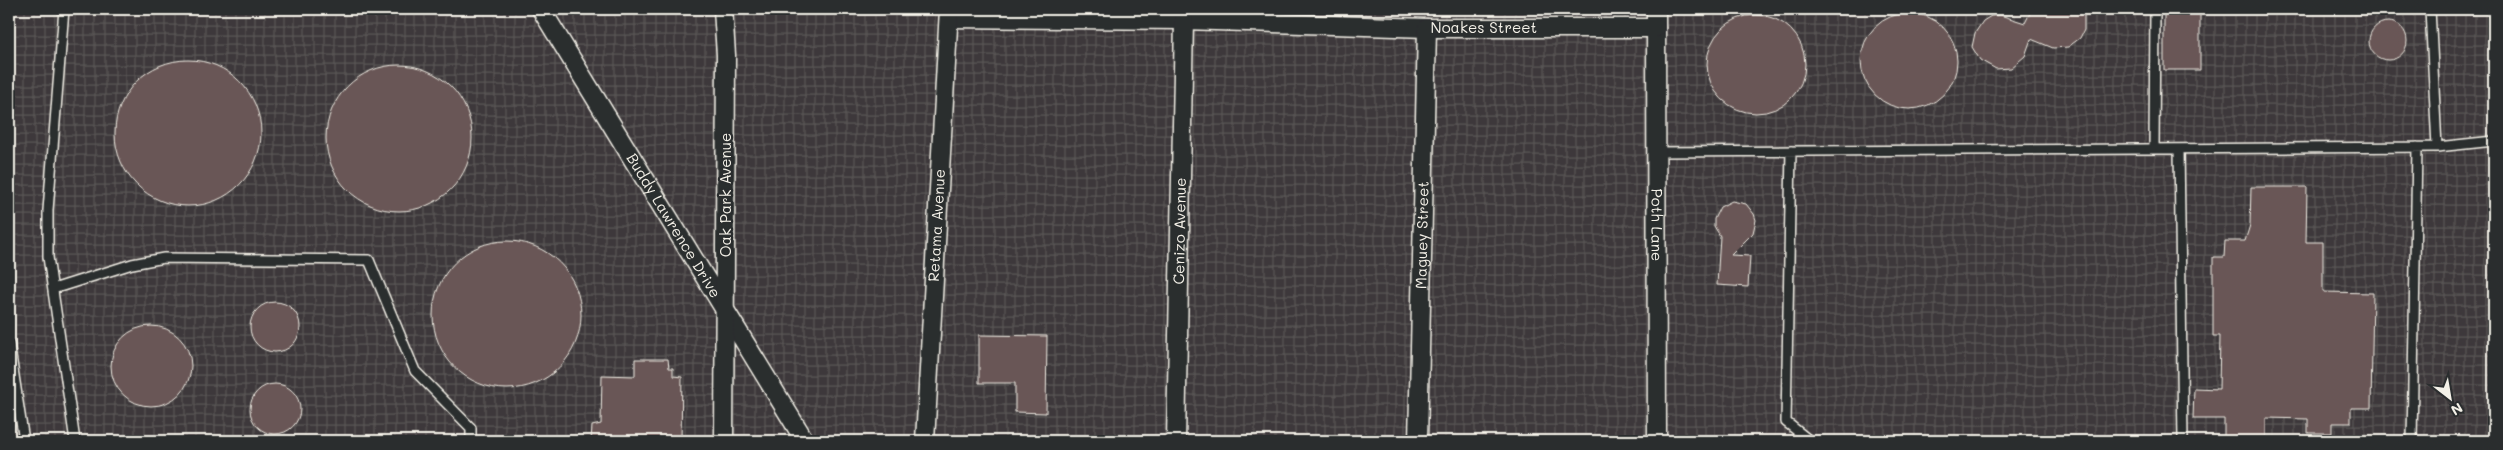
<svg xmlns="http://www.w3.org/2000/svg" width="2503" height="450" font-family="Mali,sans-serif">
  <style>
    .industrial { fill: url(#industrial-grid) }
    .building { fill: #695656; stroke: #f4f1e8 }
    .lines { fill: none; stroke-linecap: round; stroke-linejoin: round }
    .lane-casing { stroke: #f4f1e8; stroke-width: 12 }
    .street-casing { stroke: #f4f1e8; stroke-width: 21 }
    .lane { stroke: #2a2d2e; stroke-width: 9 }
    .street { stroke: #2a2d2e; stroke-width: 18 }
    .labels { text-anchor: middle; stroke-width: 4.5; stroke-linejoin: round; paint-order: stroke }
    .street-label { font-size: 15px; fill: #f4f1e8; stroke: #2a2d2e }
  </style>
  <defs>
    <pattern id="industrial-grid" width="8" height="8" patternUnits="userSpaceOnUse" patternTransform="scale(1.25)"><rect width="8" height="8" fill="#3d393a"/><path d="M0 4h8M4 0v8" fill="none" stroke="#5a5656"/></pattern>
  </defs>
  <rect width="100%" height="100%" fill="#2a2d2e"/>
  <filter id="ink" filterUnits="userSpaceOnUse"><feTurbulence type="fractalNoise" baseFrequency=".02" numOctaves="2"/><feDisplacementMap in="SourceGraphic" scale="10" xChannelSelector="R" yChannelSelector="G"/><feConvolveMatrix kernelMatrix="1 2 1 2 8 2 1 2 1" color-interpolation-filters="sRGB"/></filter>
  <g filter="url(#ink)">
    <path class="industrial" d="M9 9H2494V441H9Z"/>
    <path class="building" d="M2032 9H2084V30L2080 38 2068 47 2053 48 2031 39 2025 56 2011 68 1996 69 1980 60 1972 47 1975 33 1983 21 1991 16 2000 15 2025 23Z
      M2164 9H2200V70H2164Z
      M1861 61a48 48 0 1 1 96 0a48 48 0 1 1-96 0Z
      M1707 64a49 49 0 1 1 98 0a49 49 0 1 1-98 0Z
      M2369 41a19 19 0 1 1 38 0a19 19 0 1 1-38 0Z
      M115 133a73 73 0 1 1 146 0a73 73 0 1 1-146 0Z
      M326 138a73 73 0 1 1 146 0a73 73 0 1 1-146 0Z
      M2251 187H2307L2306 242H2323V292L2373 293 2371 408H2351V423H2332V433H2308V419L2266 418V441H2224V419H2193L2194 388 2219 389 2220 336H2213V257H2224L2225 241H2245L2250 225Z
      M1732 201 1746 204 1754 214 1756 220 1753 233 1731 255 1750 256 1748 287 1717 285 1720 236 1714 226V219L1720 207Z
      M433 315a74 74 0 1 1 148 0a74 74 0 1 1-148 0Z
      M250 327a25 25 0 1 1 50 0a25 25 0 1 1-50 0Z
      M111 366a40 40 0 1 1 80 0a40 40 0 1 1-80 0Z
      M979 335 1047 336 1046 413 1015 412V383H979Z
      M635 359H668L669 368H673V376L682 377 681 441H591L592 426 601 424 602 375 635 376Z
      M250 409a25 25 0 1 1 50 0a25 25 0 1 1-50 0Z"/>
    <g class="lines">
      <g class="lane-casing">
        <path id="lane" d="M64 9 48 210V257L75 441
          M2437 147 2494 141
          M2154 149 2155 9
          M2179 149 2183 441
          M1791 151 1786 422 1810 441
          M1656 152 2437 147 2430 9
          M53 289 132 264 164 258 369 260 415 371 471 428V441
          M9 343 24 441
          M2412 441 2417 147"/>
      </g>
      <g class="street-casing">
        <g id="street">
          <path id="s1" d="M541 9 805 441"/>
          <path d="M723 9 726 55 724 441"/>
          <path id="s2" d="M1656 9 1657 441"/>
          <path id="s3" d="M950 18 1184 20 1427 28H1656"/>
          <path id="s4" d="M925 441 949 9"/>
          <path id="s5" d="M1176 441 1184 20"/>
          <path id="s6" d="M1418 441 1427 28"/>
        </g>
      </g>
      <use href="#lane" class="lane"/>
      <use href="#street" class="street"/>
    </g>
  </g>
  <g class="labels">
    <g class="street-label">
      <text dy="5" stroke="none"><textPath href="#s3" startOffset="534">Noakes Street</textPath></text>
      <text transform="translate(726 195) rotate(-90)" y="5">Oak Park Avenue</text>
      <text dy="5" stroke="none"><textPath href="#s1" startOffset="254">Buddy Lawrence Drive</textPath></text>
      <text dy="5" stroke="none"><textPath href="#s4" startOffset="216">Retama Avenue</textPath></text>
      <text dy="5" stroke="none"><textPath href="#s2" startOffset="216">Poth Lane</textPath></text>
      <text dy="5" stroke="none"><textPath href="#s5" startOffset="210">Cenizo Avenue</textPath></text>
      <text dy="5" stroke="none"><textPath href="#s6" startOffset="206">Maguey Street</textPath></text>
    </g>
  </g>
  <rect width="2503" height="450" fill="none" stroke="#2a2d2e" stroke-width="30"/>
  <rect x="15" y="15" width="2473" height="420" fill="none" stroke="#f4f1e8" stroke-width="2" filter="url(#ink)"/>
  <g transform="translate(2450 398) rotate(149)" stroke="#2a2d2e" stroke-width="4" paint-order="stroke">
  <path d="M0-4L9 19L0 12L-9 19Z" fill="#f4f1e8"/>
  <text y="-8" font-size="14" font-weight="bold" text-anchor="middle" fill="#f4f1e8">N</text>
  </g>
</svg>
